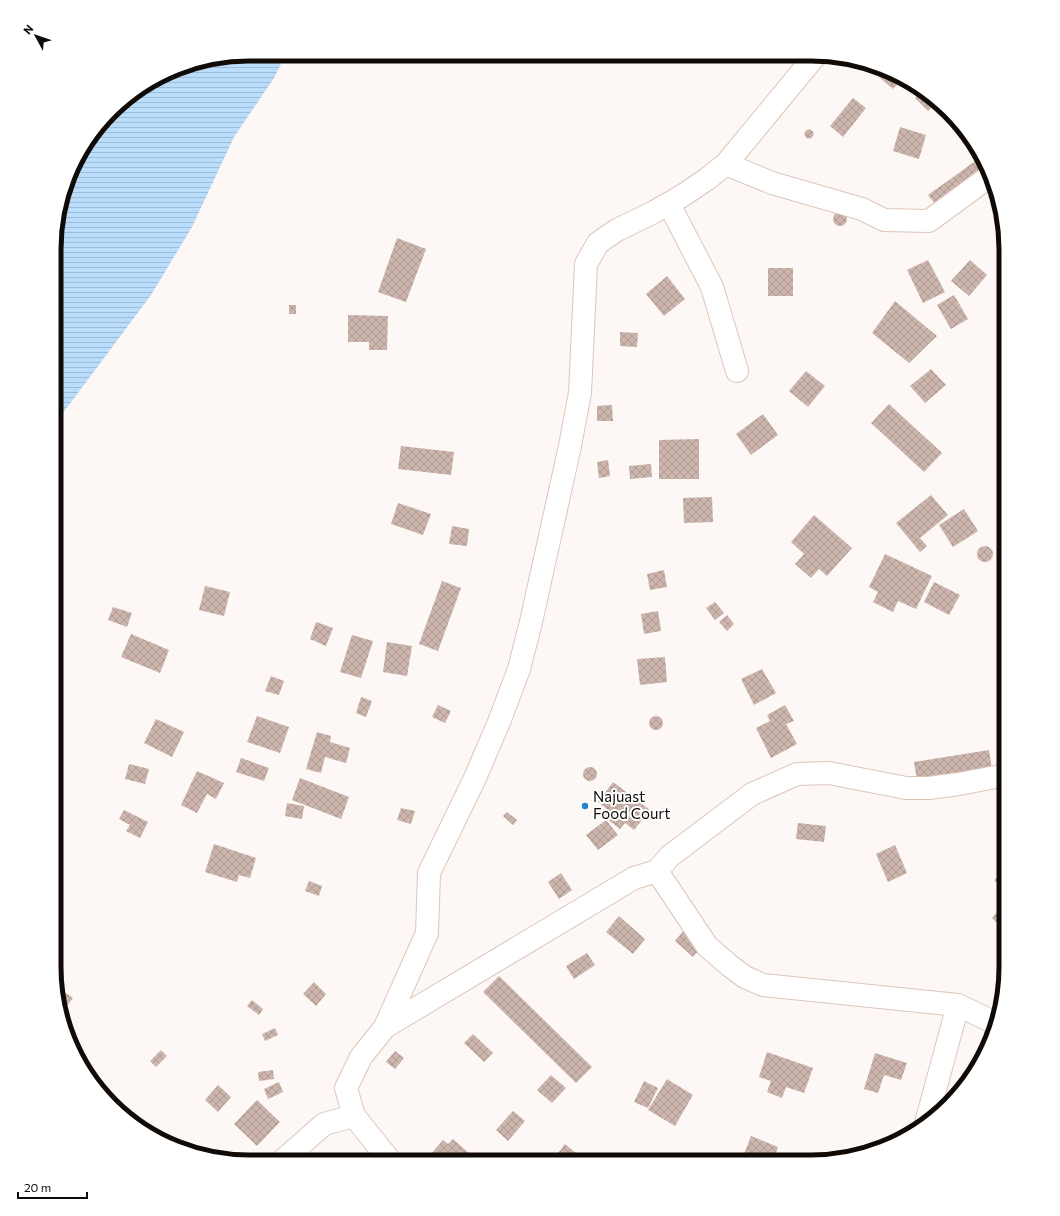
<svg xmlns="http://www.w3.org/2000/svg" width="1060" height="1216" font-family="Commissioner,sans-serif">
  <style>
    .water { fill: url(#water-rules) }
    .building { fill: url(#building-cross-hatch) }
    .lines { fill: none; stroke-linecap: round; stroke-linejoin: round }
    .minor-casing { stroke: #dcc6ba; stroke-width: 24 }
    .minor { stroke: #fff; stroke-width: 22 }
    .poi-dot { fill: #2582ce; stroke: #fff; stroke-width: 1.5 }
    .labels { text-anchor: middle; stroke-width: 4; stroke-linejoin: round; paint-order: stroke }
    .poi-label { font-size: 15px; fill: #110b07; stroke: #fff; text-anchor: start }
    .rim { fill: none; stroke: #110b07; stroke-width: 5 }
  </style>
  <defs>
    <pattern id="water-rules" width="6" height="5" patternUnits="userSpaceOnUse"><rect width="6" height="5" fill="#b9ddfa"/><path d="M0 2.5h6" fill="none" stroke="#9ebcd5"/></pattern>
    <pattern id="building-cross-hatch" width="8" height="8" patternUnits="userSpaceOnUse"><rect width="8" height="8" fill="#ccb5ad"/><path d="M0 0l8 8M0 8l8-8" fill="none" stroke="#ae9a93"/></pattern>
  </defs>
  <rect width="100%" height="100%" fill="#fdf8f6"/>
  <path class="water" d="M249 54H286L274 78 234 137 192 227 151 295 57 421 58 211 80 152 120 102 186 64Z"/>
  <path class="building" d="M875 70 901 80 893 89 873 72Z
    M923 90 935 104 928 111 915 98Z
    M853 98 866 108 843 137 830 126Z
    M900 127 926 135 919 159 893 151Z
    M804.5 134a4.5 4.5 0 1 1 9 0a4.5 4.5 0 1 1-9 0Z
    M981 157 990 175 936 205 928 195Z
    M995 188 999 198 1000 205 998 206 988 197Z
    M833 219a7 7 0 1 1 14 0a7 7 0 1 1-14 0Z
    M397 238 426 249 406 302 378 292Z
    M928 260 945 292 923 303 907 270Z
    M970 260 987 275 969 296 951 281Z
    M768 268H793V296H768Z
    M667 276 685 299 664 316 646 294Z
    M954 295 968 319 951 329 937 305Z
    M895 301 937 336 909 363 872 333Z
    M289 305H296V314H289Z
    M1005 306H1006V329H1003Z
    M348 315 388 316 387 350H369V342H348Z
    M620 332 638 333 637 347 620 346Z
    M931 369 946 385 925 403 910 386Z
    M806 371 825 386 808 407 789 391Z
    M889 404 942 453 924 472 871 423Z
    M612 405 613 421H597V406Z
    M763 414 778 435 751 455 736 434Z
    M699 439V479H659V440Z
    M401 446 454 452 451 475 398 469Z
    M608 460 610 476 599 478 597 462Z
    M651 464 652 477 630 479 629 466Z
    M931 495 948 515 920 538 927 546 920 552 896 523Z
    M712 497 713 522 684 523 683 498Z
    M398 503 431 514 423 535 391 524Z
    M964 509 978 531 953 547 939 525Z
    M814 515 852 548 827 576 819 569 811 578 795 564 804 554 791 542Z
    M452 526 469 529 467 546 449 544Z
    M977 554a8 8 0 1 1 16 0a8 8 0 1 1-16 0Z
    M885 554 932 576 916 609 898 601 893 612 873 602 878 592 869 587Z
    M664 570 667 587 650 590 647 574Z
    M442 581 461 588 438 651 419 644Z
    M934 582 960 595 949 615 924 602Z
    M205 586 230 592 224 616 199 610Z
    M715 602 724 613 715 620 706 608Z
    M113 607 132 613 127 627 108 620Z
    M658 611 661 631 644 634 641 614Z
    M727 615 734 624 727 631 719 622Z
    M316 622 333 628 326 646 310 639Z
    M131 634 169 650 160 673 121 657Z
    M352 635 373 641 361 678 340 672Z
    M387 642 412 646 407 676 383 672Z
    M665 657 667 682 640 685 637 659Z
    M762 669 776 693 754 705 741 679Z
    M271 676 284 681 279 695 265 691Z
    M361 697 372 701 366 717 356 713Z
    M438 705 451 711 445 723 432 717Z
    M785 705 794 721 786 724 797 744 771 758 756 728 770 721 767 715Z
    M649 723a7 7 0 1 1 14 0a7 7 0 1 1-14 0Z
    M257 716 289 727 280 753 247 742Z
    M156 719 184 732 172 757 144 743Z
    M1006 721V750L1005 751 997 724Z
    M317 732 331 736 330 742 350 748 346 763 325 757 321 773 306 769Z
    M989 750 992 769 917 781 914 762Z
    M241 758 269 768 264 781 236 772Z
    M129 764 149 769 145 784 125 779Z
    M583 774a7 7 0 1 1 14 0a7 7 0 1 1-14 0Z
    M197 771 224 783 216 799 207 794 197 813 181 805Z
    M300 778 349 797 341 819 292 800Z
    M613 782 650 810 634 830 625 823 620 829 602 815 607 809 598 802Z
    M287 803 304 806 302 819 285 816Z
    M401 808 415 811 411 824 397 820Z
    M124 810 148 822 140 838 126 831 130 825 119 819Z
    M507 812 517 820 513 825 503 816Z
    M606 820 618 835 598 850 586 835Z
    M798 823 826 826 824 842 796 839Z
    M214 844 256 858 250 878 239 875 237 882 205 872Z
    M895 845 907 873 888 882 876 854Z
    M1006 868V892L994 880Z
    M561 873 572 890 559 899 548 882Z
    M309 881 322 886 319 896 305 891Z
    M1003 905 1006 907V926L1003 929 992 918Z
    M619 916 645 939 633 954 606 932Z
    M685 929 703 945 693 957 675 941Z
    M587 953 595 965 574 979 566 966Z
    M499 976 592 1067 576 1083 483 992Z
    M314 982 326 994 316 1006 303 994Z
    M56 986 73 998 61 1013 60 1012Z
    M252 1000 263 1009 259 1015 247 1006Z
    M275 1028 278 1035 265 1041 262 1034Z
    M473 1034 493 1053 484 1062 464 1043Z
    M161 1050 167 1056 156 1067 150 1061Z
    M395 1051 404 1058 395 1069 386 1062Z
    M767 1052 813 1068 804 1093 786 1087 782 1098 767 1092 771 1081 759 1077Z
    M875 1053 907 1063 901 1080 884 1075 878 1093 864 1089Z
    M273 1070 274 1079 259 1081 258 1072Z
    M551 1075 566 1088 552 1103 537 1090Z
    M667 1079 693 1095 675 1126 648 1110Z
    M644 1081 658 1088 648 1108 634 1102Z
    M279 1082 283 1092 268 1099 264 1089Z
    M218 1085 231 1097 218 1112 205 1100Z
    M257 1100 280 1122 257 1146 234 1124Z
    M513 1111 525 1121 508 1141 496 1130Z
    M751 1136 778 1147 773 1162H757L743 1157Z
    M453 1139 479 1162H428L426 1160 443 1140 448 1144Z
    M565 1144 587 1162H551Z"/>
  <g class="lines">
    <g class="minor-casing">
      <path id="minor" d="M726 164 772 183 862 209 884 220 929 221 990 176
        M669 204 712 287 737 371
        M657 871 707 946 730 966 745 977 763 985 958 1005 993 1022
        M385 1027 634 878 657 871 670 856 752 794 797 774 829 773 906 788H929L959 784 1006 775
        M926 1123 958 1005
        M281 1162 324 1124 354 1116
        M391 1162 354 1116 346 1088 361 1057 385 1027 427 933 429 873 475 778 499 722 519 669 531 622 570 446 580 393 586 264 598 243 617 230 654 212 682 196 707 179 726 164 815 56"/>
    </g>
    <use href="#minor" class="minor"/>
  </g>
  <circle class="poi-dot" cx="585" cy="806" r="4"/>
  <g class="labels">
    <g class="poi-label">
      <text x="593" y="802">Najuast<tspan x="593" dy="17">Food Court</tspan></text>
    </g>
  </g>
  <path d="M0 0H1060V1216H0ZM249 61H811A188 188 0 0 1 999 249V967A188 188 0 0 1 811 1155H249A188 188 0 0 1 61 967V249A188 188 0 0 1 249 61Z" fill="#fff" fill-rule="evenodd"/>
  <path class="rim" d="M249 61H811A188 188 0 0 1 999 249V967A188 188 0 0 1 811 1155H249A188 188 0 0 1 61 967V249A188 188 0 0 1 249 61Z"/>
  <g transform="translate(36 36) rotate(310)" stroke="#ffffff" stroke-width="3" paint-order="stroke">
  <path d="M0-3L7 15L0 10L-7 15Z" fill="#110b07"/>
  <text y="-6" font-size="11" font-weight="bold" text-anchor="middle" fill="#110b07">N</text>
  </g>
  <path d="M18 1192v6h69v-6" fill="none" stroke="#110b07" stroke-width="2"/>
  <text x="24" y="1192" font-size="12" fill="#110b07" stroke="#ffffff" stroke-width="3" paint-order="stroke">20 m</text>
</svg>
